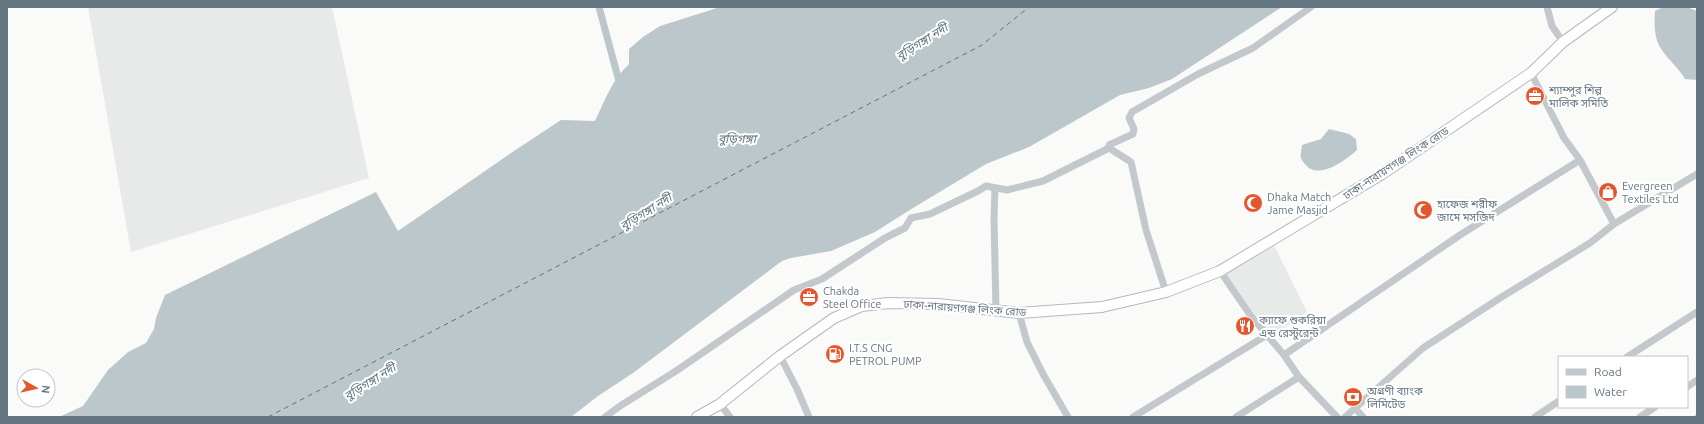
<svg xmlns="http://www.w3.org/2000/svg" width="1704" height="424" font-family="Ubuntu,'Noto Sans Bengali',sans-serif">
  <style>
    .built { fill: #e8e9e9 }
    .water { fill: #bbc7cb }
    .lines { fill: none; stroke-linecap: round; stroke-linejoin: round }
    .canal { stroke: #bbc7cb; stroke-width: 7 }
    .ferry { stroke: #60757c; stroke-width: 1; stroke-dasharray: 5 4; stroke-linecap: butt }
    .highway-casing { stroke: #b4b9bd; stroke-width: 12 }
    .minor { stroke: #c3c8cc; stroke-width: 7 }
    .highway { stroke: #fff; stroke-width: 10 }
    .rail-casing { stroke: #a2aab0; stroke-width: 3.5 }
    .rail { stroke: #fff; stroke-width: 2; stroke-dasharray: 6; stroke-linecap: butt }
    .labels { text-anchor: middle; stroke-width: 4; stroke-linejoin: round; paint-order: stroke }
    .poi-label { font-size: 11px; fill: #657683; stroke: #fff; text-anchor: start }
    .street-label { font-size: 11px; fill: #657683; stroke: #fff }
    .water-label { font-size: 12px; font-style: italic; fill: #60757c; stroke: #fff }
  </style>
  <rect width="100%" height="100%" fill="#fafaf8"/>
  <path class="built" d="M88 7H332L369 178 131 252Z
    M1273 243 1307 312 1271 337 1224 271Z"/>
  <path class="water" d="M720 7H1282L1172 79 1149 88 1120 95 1029 147 986 164 913 208 875 232 831 251 791 258 782 261 633 373 598 396 571 417H59L83 406 108 370 128 352 146 343 154 329 156 318 165 295 376 192 398 231 511 153 561 120 595 121C605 100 612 80 629 64V49L643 37 660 26Z
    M1663 7H1687L1697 11V80L1685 79C1679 68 1669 61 1662 50 1654 40 1654 23 1655 11Z
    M1329 129 1349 134 1356 139 1357 150C1345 161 1317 181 1305 164 1304 163 1301 159 1301 158 1300 155 1302 149 1302 145L1321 139Z"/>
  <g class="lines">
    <path class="canal" d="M599 7 620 85"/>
    <path class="ferry" d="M268 417 982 45 1029 7"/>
    <g class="highway-casing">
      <path id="highway" d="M697 417 720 404 780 356 834 318 862 306 888 303 938 304 1019 313 1102 307 1166 292 1220 271 1382 174 1531 73 1563 42 1612 7"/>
    </g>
    <path class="minor" d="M1547 7 1552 26 1563 42
      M1531 73 1564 138 1580 160 1614 224
      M995 188 994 218 996 310
      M1220 271 1251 316 1284 355 1299 377 1337 417
      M1166 292 1146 230 1131 162 1109 148V145L1133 134 1134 129 1129 118 1132 112 1198 74 1253 48 1311 7
      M1019 313 1027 342 1043 374 1068 417
      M1284 355 1460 235 1580 160
      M780 356 797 389 809 417
      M1627 357 1697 312
      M1687 387 1697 380
      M720 404 730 417
      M1355 408 1363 417
      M605 417 620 406 676 371 794 290 822 279 885 238 905 228 911 218 930 214 978 191 986 186 1007 190 1043 181 1109 148
      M1133 417 1267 335
      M1236 417 1299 377
      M1345 417 1423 348 1500 298 1590 243 1614 224 1697 174
      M1535 417 1559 401
      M1640 417 1655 407"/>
    <use href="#highway" class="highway"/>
    <g class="rail-casing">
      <path id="rail" d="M1696 417 1697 416"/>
    </g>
    <use href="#rail" class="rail"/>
  </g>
  <defs>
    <g id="office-disc" transform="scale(1)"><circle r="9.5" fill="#e4572e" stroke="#fff"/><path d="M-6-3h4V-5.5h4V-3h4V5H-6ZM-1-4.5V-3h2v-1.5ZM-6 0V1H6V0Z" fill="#fff"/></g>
    <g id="shop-disc" transform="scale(1)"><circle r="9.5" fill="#e4572e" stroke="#fff"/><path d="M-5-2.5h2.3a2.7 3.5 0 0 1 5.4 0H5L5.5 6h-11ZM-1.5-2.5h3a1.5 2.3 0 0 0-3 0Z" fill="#fff"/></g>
    <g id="mosque-disc" transform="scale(1)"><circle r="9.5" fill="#e4572e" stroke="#fff"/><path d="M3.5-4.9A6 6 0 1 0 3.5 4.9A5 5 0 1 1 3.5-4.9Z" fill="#fff"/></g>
    <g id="restaurant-disc" transform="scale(1)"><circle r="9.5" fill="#e4572e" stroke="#fff"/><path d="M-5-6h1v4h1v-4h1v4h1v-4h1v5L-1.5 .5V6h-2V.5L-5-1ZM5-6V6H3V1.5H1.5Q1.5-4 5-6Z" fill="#fff"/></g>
    <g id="fuel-disc" transform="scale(1)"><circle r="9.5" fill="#e4572e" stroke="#fff"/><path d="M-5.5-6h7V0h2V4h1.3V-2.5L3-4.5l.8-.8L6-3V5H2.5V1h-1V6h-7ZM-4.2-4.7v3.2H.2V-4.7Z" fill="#fff"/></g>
    <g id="bank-disc" transform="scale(1)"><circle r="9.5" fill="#e4572e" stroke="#fff"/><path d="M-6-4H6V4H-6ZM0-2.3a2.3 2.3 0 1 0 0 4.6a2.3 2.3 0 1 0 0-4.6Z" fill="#fff"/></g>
  </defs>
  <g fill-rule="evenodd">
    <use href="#office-disc" x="1535" y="96"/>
    <use href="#shop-disc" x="1608" y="192"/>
    <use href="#mosque-disc" x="1253" y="203"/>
    <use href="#mosque-disc" x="1423" y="210"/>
    <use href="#office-disc" x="809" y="297"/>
    <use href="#restaurant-disc" x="1245" y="326"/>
    <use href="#fuel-disc" x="835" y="354"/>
    <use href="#bank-disc" x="1353" y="397"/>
  </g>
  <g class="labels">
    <g class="poi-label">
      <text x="1549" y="94">শ্যাম্পুর শিল্প<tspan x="1549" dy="13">মালিক সমিতি</tspan></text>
      <text x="1622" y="190">Evergreen<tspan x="1622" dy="13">Textiles Ltd</tspan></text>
      <text x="1267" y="201">Dhaka Match<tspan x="1267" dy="13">Jame Masjid</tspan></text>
      <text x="1437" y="208">হাফেজ শরীফ<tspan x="1437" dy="13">জামে মসজিদ</tspan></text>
      <text x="823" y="295">Chakda<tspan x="823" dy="13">Steel Office</tspan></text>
      <text x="1259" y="324">ক্যাফে শুকরিয়া<tspan x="1259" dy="13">এন্ড রেস্টুরেন্ট</tspan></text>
      <text x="849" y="352">I.T.S CNG<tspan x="849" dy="13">PETROL PUMP</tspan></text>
      <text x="1367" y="395">অগ্রণী ব্যাংক<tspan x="1367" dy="13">লিমিটেড</tspan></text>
    </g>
    <g class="street-label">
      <text transform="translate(1396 163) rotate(-33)" y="4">ঢাকা-নারায়ণগঞ্জ লিংক রোড</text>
      <text transform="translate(965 308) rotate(4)" y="4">ঢাকা-নারায়ণগঞ্জ লিংক রোড</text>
    </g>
    <g class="water-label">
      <text transform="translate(922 42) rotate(-32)" y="4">বুড়িগঙ্গা নদী</text>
      <text x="737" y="143">বুড়িগঙ্গা</text>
      <text transform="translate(646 212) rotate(-32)" y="4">বুড়িগঙ্গা নদী</text>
      <text transform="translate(370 382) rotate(-32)" y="4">বুড়িগঙ্গা নদী</text>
    </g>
  </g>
  <rect width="1704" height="424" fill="none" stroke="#657683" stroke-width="16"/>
  <rect x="1558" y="356" width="130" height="52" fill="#ffffff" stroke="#c1c8cd"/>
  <rect x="1566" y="369" width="20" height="6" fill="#c3c8cc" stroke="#c1c8cd"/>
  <text x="1594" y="376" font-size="12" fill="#657683">Road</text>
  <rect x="1566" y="386" width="20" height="12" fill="#bbc7cb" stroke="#c1c8cd"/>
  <text x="1594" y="396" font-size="12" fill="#657683">Water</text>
  <g transform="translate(36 388) rotate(98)"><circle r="19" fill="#ffffff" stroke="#c1c8cd"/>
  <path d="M0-3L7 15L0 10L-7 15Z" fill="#e4572e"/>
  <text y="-6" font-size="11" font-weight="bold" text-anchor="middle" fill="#657683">N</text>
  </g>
</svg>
